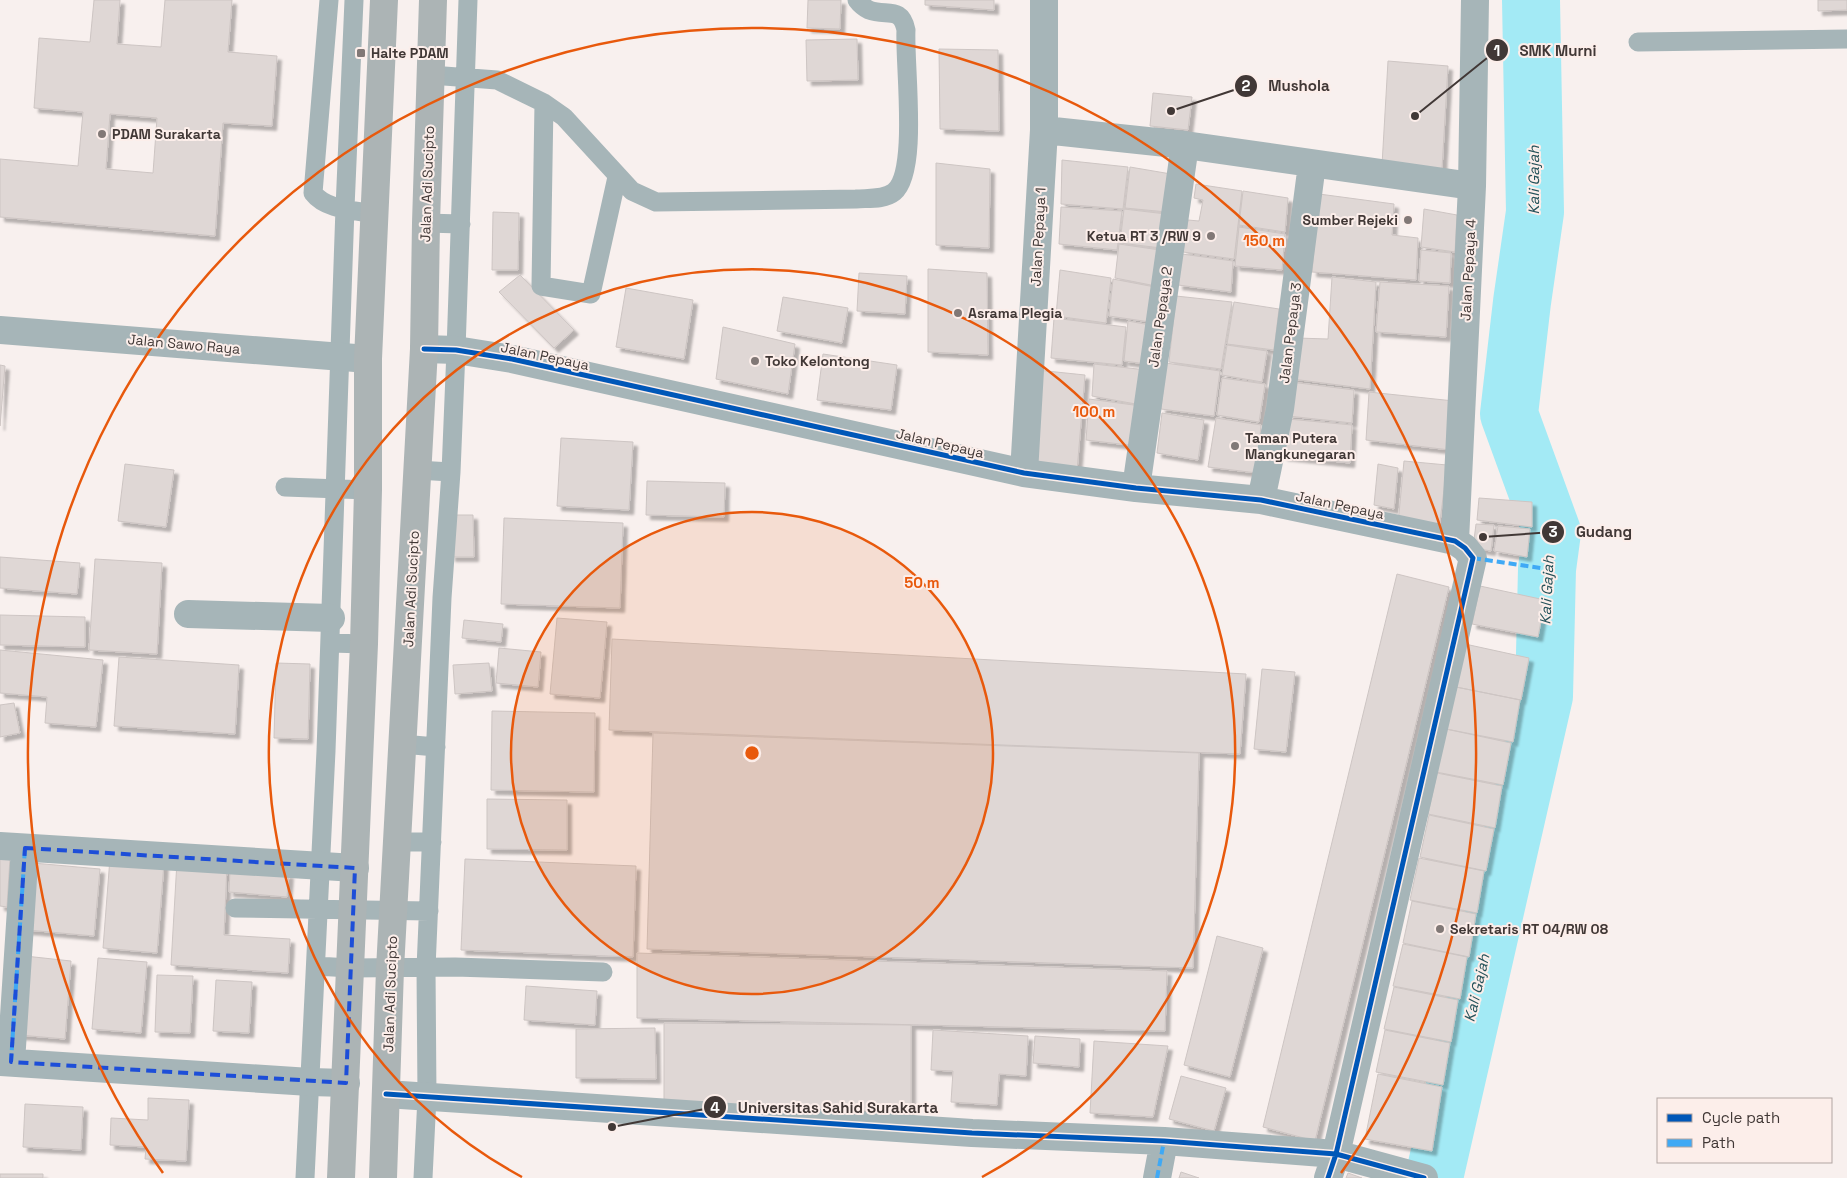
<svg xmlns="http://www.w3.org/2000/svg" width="1847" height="1178" font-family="'Space Grotesk',sans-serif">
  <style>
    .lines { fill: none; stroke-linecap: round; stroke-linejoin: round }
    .river { stroke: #a3eaf5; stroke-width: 58 }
    .building { fill: #dfd7d5; stroke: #cdc5c3; fill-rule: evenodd; filter: url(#shadow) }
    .lane { stroke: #a6b5b8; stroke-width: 19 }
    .street { stroke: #a6b5b8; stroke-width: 28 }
    .highway { stroke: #acb4b5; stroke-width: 28 }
    .quiet { stroke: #3fa9f5; stroke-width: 4; stroke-dasharray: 8 4; stroke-linecap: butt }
    .cycleway-casing { stroke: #fceeea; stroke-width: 8 }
    .cycleway { stroke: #0057b8; stroke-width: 5 }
    .marked { fill: none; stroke: #1d4ed8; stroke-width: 4; stroke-dasharray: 10 6; stroke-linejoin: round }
    .ring { fill: none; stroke: #e8590c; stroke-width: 2.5 }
    .poi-dot { fill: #817876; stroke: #fceeea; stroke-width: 2 }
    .labels { text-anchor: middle; stroke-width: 4; stroke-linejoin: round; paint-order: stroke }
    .poi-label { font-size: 14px; font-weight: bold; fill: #413836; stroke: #fceeea; text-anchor: start }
    .street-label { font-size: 14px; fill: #413836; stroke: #fceeea }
    .water-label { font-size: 15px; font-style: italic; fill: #235159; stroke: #fceeea }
    .centre { fill: #e8590c; stroke: #fceeea; stroke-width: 2.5 }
    .ring-label { font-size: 15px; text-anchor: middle; font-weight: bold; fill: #e8590c; stroke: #fceeea; stroke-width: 4; stroke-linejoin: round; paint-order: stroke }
    .leader { fill: none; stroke: #413836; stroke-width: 2 }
    .callout-dot { fill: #413836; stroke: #fceeea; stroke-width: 2 }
    .mark-label { font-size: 15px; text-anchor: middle; font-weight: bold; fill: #fff }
    .callout-label { font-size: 15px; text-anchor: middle; font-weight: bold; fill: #413836; stroke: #fceeea; stroke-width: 4; stroke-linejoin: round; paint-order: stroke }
  </style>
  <defs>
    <filter id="shadow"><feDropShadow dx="4.5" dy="4.5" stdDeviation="1" flood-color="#0004"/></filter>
  </defs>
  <rect width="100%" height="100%" fill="#f8f0ee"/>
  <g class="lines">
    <path class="river" d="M1434 1178 1544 696 1547 569 1552 532 1509 414 1522 302 1535 212 1531 0"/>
  </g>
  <path class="building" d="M94 0H120L117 44 161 47 165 0H232L228 52 277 56 272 126 223 123 215 236 0 217V159L78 166 83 112 34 108 39 38 90 42ZM110 114 157 118 153 173 106 169Z
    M808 0H841L840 29 807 28Z
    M925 0H994V10L925 5Z
    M1818 0H1847V10L1818 11Z
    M857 39 858 80 807 81 806 40Z
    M939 49 998 50 999 131 940 129Z
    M1388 61 1448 66 1442 169 1382 165Z
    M1153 93 1192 97 1188 130 1150 126Z
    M1062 160 1128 167 1123 209 1061 204Z
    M936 163 990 169 989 248 936 245Z
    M1130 167 1171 174 1167 212 1125 208Z
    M1196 184 1242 191 1234 259 1183 252 1188 220 1199 221 1203 200 1194 198Z
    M1243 191 1288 198 1285 232 1239 225Z
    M1319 194 1394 204 1392 235 1418 238 1416 280 1312 272Z
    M1061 207 1122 211 1117 250 1059 244Z
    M1124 209 1166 214 1161 248 1120 243Z
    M1424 209 1457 215 1455 252 1421 247Z
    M493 212 519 213 518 270H492Z
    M1239 227 1285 234 1282 270 1235 266Z
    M1119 244 1160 250 1156 286 1115 278Z
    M1421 250 1451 253 1450 283 1419 281Z
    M1182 254 1233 261 1231 292 1178 285Z
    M928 269 987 273 988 355 928 352Z
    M1060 270 1111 278 1106 323 1056 316Z
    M859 273 907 276 905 314 857 311Z
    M520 275 574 330 554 348 499 292Z
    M1332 277 1376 282 1370 389 1292 379 1297 338 1328 339Z
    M1113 279 1155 287 1150 322 1109 316Z
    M1380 282 1449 286 1446 337 1376 332Z
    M626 288 693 300 684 359 616 347Z
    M1176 296 1232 302 1221 369 1169 362Z
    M783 297 848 308 842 343 777 331Z
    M1234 302 1279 309 1274 350 1227 344Z
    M1054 318 1126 327 1122 365 1051 358Z
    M1128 321 1150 325 1146 364 1124 361Z
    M723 327 795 344 788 394 716 379Z
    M1227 345 1267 351 1262 382 1222 375Z
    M823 354 897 365 891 410 817 400Z
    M1166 363 1220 371 1214 416 1161 409Z
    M1094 364 1146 370 1141 405 1092 396Z
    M0 365 5 366 0 426Z
    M1037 370 1085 375 1077 471 1031 465Z
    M1222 378 1265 384 1259 422 1217 415Z
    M1291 382 1354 390 1352 423 1288 416Z
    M1369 392 1454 401 1450 450 1366 440Z
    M1089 399 1141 406 1137 446 1086 440Z
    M1162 413 1204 420 1198 460 1157 453Z
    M1216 418 1261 425 1257 473 1208 467Z
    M1288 419 1352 425 1350 463 1283 456Z
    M561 438 633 442 629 510 557 506Z
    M1404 461 1447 465 1439 530 1398 524Z
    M125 464 174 470 166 527 118 521Z
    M1378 464 1398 468 1394 509 1374 505Z
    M647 481 725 483 724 517 646 515Z
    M1479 498 1532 502V527L1477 520Z
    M450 515H473L474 557H451Z
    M504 518 623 523 620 608 501 604Z
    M1476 524 1494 525 1491 551 1473 548Z
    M1498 526 1530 529 1527 557 1494 551Z
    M0 557 80 563 77 594 0 588Z
    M95 559 162 563 157 654 89 650Z
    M1397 574 1449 587 1315 1141 1263 1127Z
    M1480 586 1545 600 1538 637 1472 624Z
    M0 615 85 617V647L0 645Z
    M557 618 607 622 600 698 550 694Z
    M464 620 503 624 501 642 462 638Z
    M612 639 1246 674 1240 754 609 730Z
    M1465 644 1529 658 1521 700 1456 687Z
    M499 648 541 652 538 687 496 683Z
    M0 650 103 660 96 727 45 723 47 697 0 693Z
    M119 657 239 665 235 734 114 726Z
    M276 663 310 664 308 739 274 738Z
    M489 663 492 691 455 694 453 665Z
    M1262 669 1295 672 1286 752 1254 749Z
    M1456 687 1520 700 1513 742 1446 729Z
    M14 703 20 733 0 737V705Z
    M492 711 595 713 594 792 491 790Z
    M1446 729 1511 743 1503 785 1436 772Z
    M653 733 1199 753 1193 968 647 949Z
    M1437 773 1502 786 1495 828 1428 814Z
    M487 799 567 800V850L487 849Z
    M1429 815 1494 829 1486 871 1420 857Z
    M0 857 10 858 7 907 0 906Z
    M110 858 164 863 157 953 103 948Z
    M1419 858 1484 871 1477 913 1410 900Z
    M465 859 636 866 633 957 461 950Z
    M177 861 227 865 224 935 290 939 288 973 171 965Z
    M33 863 100 869 94 936 27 930Z
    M230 870 289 874 287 897 229 892Z
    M1412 901 1476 914 1469 957 1403 943Z
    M1217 936 1263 948 1230 1077 1184 1065Z
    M1403 944 1467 957 1460 999 1393 986Z
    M637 953 1167 971 1165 1031 637 1018Z
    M25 956 71 961 65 1039 19 1035Z
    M98 958 147 962 141 1033 92 1029Z
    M157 975 193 976 190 1033 155 1032Z
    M216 980 252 982 249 1033 213 1031Z
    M526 986 597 991 595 1025 524 1020Z
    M1394 987 1458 1000 1451 1042 1384 1029Z
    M664 1023 911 1025V1111L664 1108Z
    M655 1028 656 1079 576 1078V1029Z
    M933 1030 1028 1036 1026 1076 999 1074 997 1105 951 1102 953 1071 931 1070Z
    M1385 1030 1450 1043 1443 1085 1376 1072Z
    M1035 1036 1080 1039 1079 1067 1033 1063Z
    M1094 1041 1168 1046 1153 1117 1090 1113Z
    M1378 1074 1442 1087 1432 1151 1365 1139Z
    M1181 1076 1226 1088 1214 1131 1169 1119Z
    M148 1098 189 1100 186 1161 145 1159 146 1147 110 1145 111 1118 148 1120Z
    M25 1104 83 1107 81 1150 23 1147Z
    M1181 1172 1199 1178H1179Z
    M1348 1173 1362 1178H1346Z
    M0 1174H43V1178H0Z"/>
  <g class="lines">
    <path class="lane" d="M329 0 313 193C326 210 354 210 375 214
      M1638 42 1847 39
      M431 75 497 80 544 103 564 117 632 191 656 202 856 199C868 198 884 200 894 192 919 172 904 63 906 30 901 5 886 17 869 10 865 8 860 4 857 0
      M544 103 541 286 591 294 617 177
      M426 223 461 224
      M417 470 451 472
      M285 487 368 490
      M331 643 364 644
      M402 744 436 747
      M398 842H432
      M235 908 429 911
      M316 966 350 968 455 967 603 972
      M305 1178 326 751 345 208 354 0
      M423 1178 427 1097 426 968 442 598 451 472 456 350 468 0"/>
    <path class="street" d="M1044 130 1185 145 1472 186
      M0 330 368 359
      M424 349 456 350 512 359 1024 473 1136 488 1261 500 1455 541 1465 548 1473 558 1336 1154 1328 1178
      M1024 473 1044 130V0
      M1136 488 1185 145
      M1261 500 1280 409 1312 164
      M1455 541 1472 186 1475 0
      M188 614 331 618
      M0 846 355 868
      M0 1062 310 1082 346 1083
      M11 1062 25 848
      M386 1094 972 1133 1164 1141 1336 1154 1424 1178
      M1157 1178 1164 1141"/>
    <path class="highway" d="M341 1178 364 644 368 490V359L384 0
      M383 1178 390 969 424 349 426 223 433 0"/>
    <path class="quiet" d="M1473 558 1547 569
      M11 1062 25 848
      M1157 1178 1164 1141"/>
    <g class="cycleway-casing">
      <path id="cycleway" d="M424 349 456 350 512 359 1024 473 1136 488 1261 500 1455 541 1465 548 1473 558 1336 1154 1328 1178
        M386 1094 972 1133 1164 1141 1336 1154 1424 1178"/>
    </g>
    <use href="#cycleway" class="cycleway"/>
  </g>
  <path class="marked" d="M25 848 355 868 346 1083 11 1062Z"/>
  <circle cx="752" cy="753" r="241" fill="#e8590c" fill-opacity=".12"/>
  <g class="ring">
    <circle cx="752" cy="753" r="241"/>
    <path d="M522 1177A483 483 0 1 1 982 1177"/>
    <path d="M163 1173A724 724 0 1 1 1341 1173"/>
  </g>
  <g class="poi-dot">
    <rect x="356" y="48" width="10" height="10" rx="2.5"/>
    <circle cx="102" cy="134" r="5"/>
    <circle cx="1408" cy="220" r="5"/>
    <circle cx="1211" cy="236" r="5"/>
    <circle cx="958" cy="313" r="5"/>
    <circle cx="755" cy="361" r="5"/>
    <circle cx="1235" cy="446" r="5"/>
    <circle cx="1440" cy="929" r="5"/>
  </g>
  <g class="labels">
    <g class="poi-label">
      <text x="371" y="58">Halte PDAM</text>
      <text x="112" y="139">PDAM Surakarta</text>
      <text x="1398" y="225" text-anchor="end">Sumber Rejeki</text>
      <text x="1201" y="241" text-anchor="end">Ketua RT 3 /RW 9</text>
      <text x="968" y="318">Asrama Plegia</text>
      <text x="765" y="366">Toko Kelontong</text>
      <text x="1245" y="443">Taman Putera<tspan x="1245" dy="16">Mangkunegaran</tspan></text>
      <text x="1450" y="934">Sekretaris RT 04/RW 08</text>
    </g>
    <g class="street-label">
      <text transform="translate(427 184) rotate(-88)" y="5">Jalan Adi Sucipto</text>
      <text transform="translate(1038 237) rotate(-87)" y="5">Jalan Pepaya 1</text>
      <text transform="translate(1468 270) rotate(-87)" y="5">Jalan Pepaya 4</text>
      <text transform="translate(1160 317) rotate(-82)" y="5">Jalan Pepaya 2</text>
      <text transform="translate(1290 333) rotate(-83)" y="5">Jalan Pepaya 3</text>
      <text transform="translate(184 344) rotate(5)" y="5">Jalan Sawo Raya</text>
      <text transform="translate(545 356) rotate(12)" y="5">Jalan Pepaya</text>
      <text transform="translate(940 443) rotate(13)" y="5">Jalan Pepaya</text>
      <text transform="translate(1340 505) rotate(12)" y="5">Jalan Pepaya</text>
      <text transform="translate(411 589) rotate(-87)" y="5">Jalan Adi Sucipto</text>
      <text transform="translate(390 994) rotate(-88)" y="5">Jalan Adi Sucipto</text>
    </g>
    <g class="water-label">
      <text transform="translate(1534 180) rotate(-90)" y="5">Kali Gajah</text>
      <text transform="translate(1547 590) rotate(-87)" y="5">Kali Gajah</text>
      <text transform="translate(1477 988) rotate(-77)" y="5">Kali Gajah</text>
    </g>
  </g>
  <circle cx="752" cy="753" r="8" class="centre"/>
  <g class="ring-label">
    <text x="1264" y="246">150 m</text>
    <text x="1094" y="417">100 m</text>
    <text x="922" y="588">50 m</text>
  </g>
  <path class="leader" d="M1415 116L1497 50M1171 111L1246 86M1483 537L1553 532M612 1127L715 1107"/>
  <g class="callout-dot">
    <circle cx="1415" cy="116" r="5"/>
    <circle cx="1171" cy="111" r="5"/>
    <circle cx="1483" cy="537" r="5"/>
    <circle cx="612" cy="1127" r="5"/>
    <circle cx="1497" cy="50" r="12"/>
    <circle cx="1246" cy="86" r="12"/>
    <circle cx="1553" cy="532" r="12"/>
    <circle cx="715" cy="1107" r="12"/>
  </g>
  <g class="mark-label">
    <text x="1497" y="56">1</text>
    <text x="1246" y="91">2</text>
    <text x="1553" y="537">3</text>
    <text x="715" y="1113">4</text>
  </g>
  <g class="callout-label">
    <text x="1558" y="56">SMK Murni</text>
    <text x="1299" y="91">Mushola</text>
    <text x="1604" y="537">Gudang</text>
    <text x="838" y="1113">Universitas Sahid Surakarta</text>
  </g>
  <rect x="1657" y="1098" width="175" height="65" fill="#fceeea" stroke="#b1a5a2"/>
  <rect x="1667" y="1114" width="25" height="8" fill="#0057b8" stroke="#b1a5a2"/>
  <text x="1702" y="1123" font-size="15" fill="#413836">Cycle path</text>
  <rect x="1667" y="1139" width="25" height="8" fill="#3fa9f5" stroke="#b1a5a2"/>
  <text x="1702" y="1148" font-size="15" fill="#413836">Path</text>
</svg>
